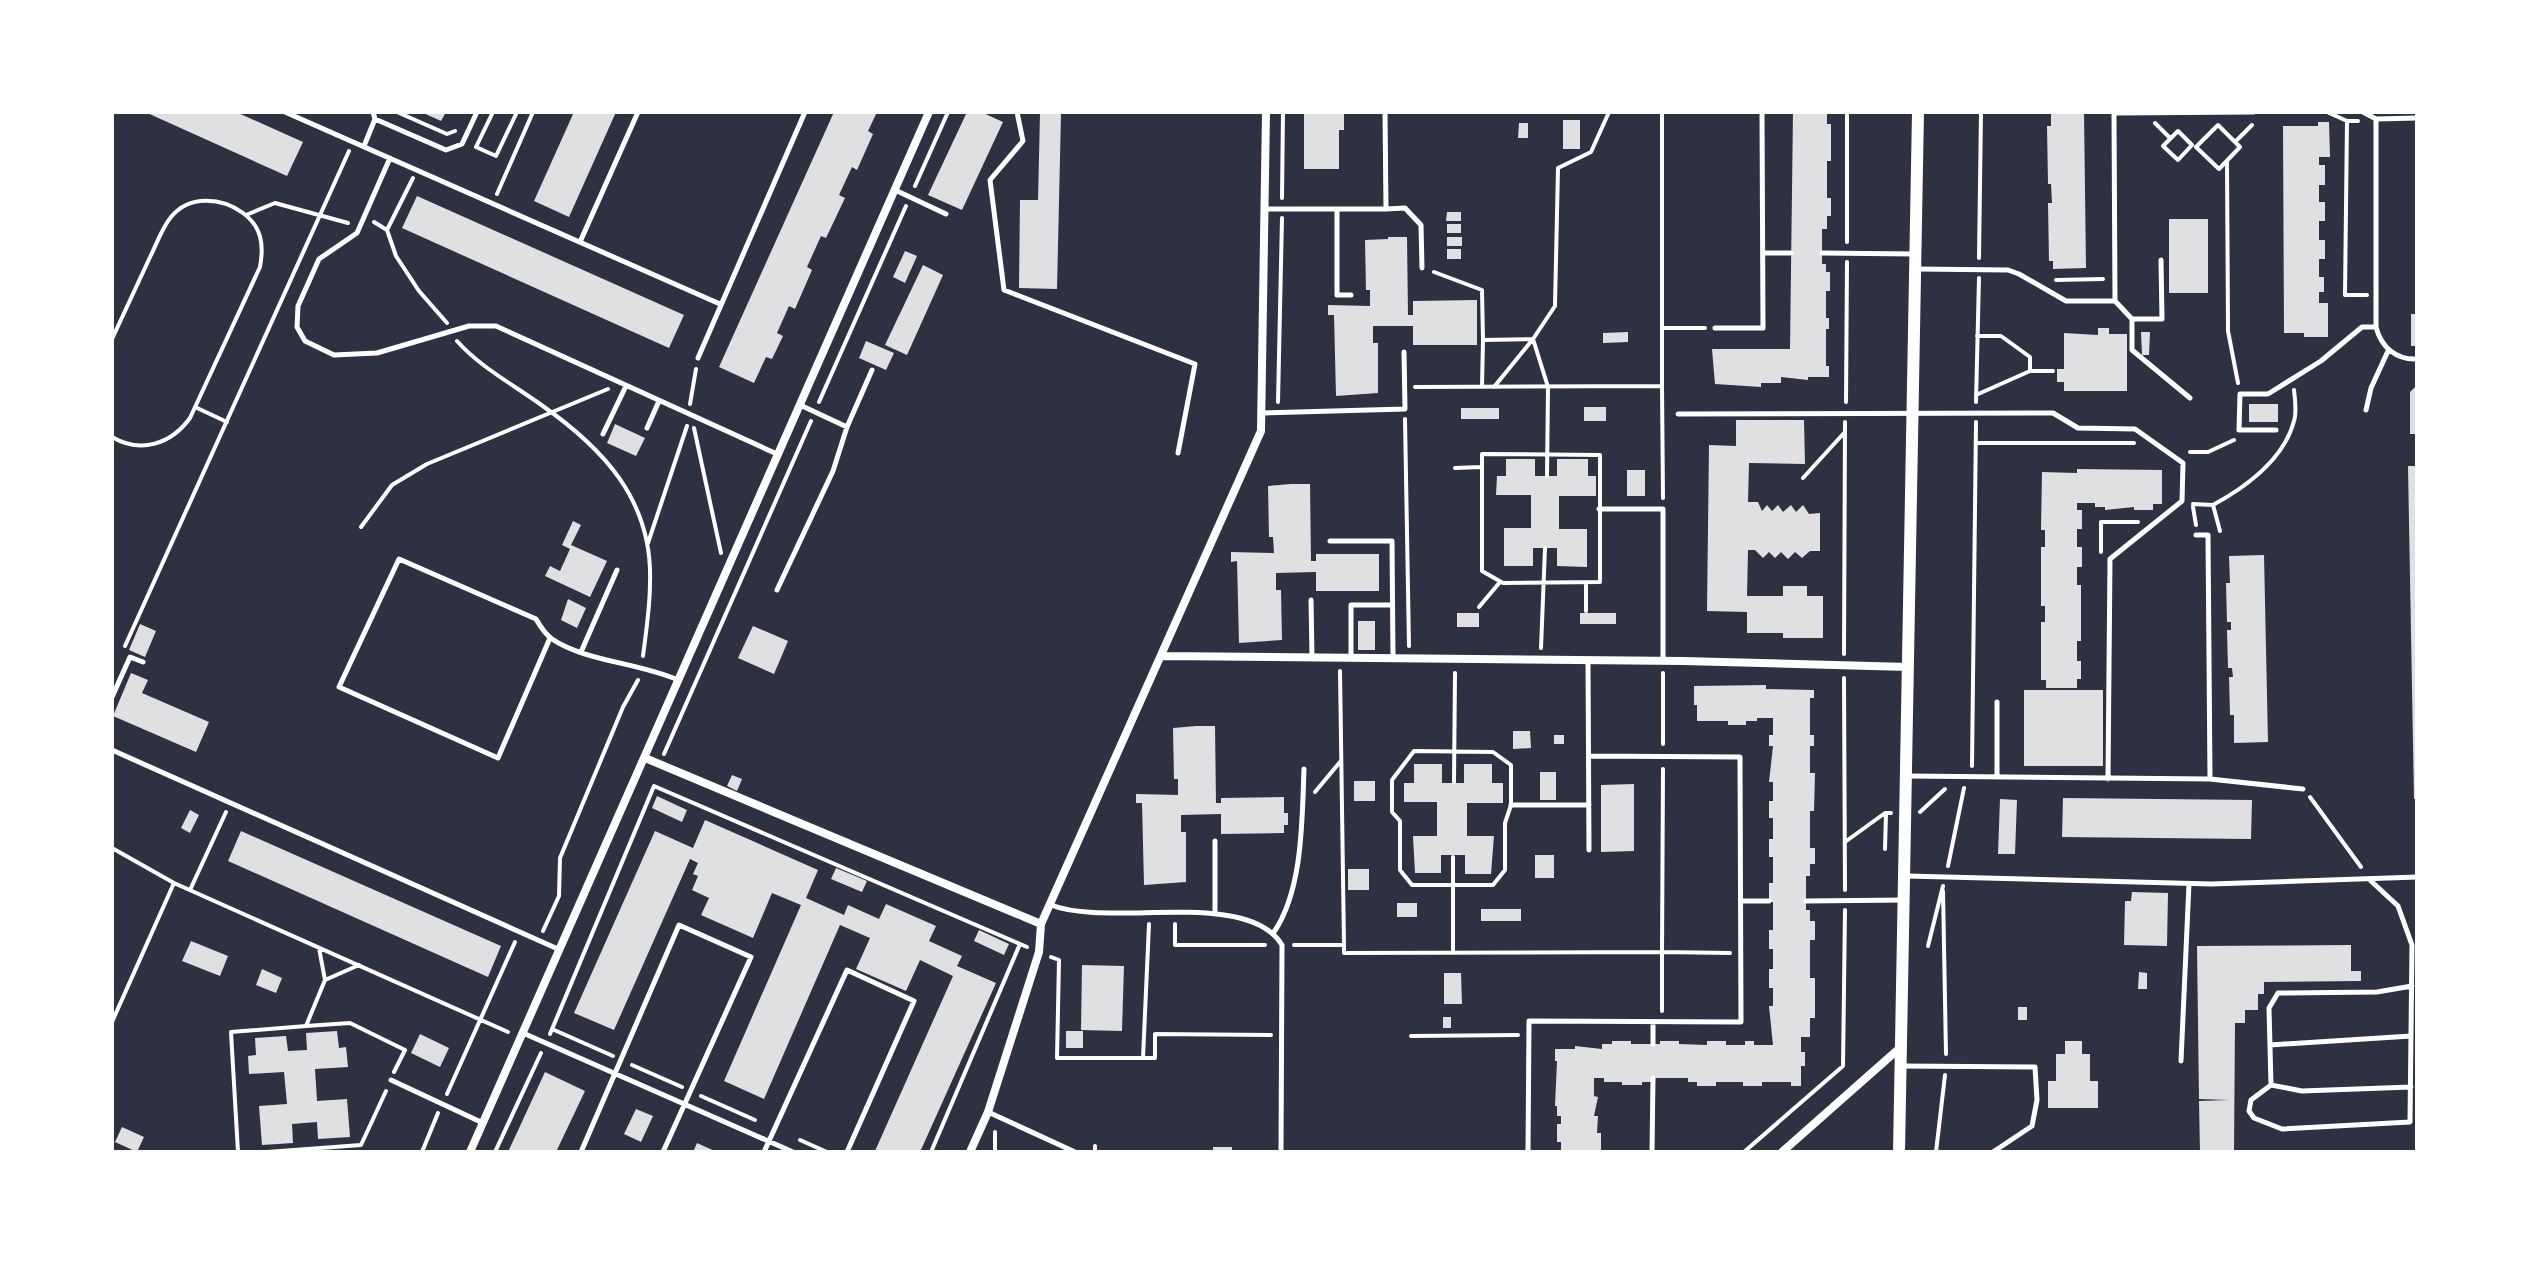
<svg xmlns="http://www.w3.org/2000/svg" width="2529" height="1264" font-family="'Noto Sans',sans-serif">
  <style>
    .building { fill: #e0e0e3 }
    .lines { fill: none; stroke-linecap: round; stroke-linejoin: round }
    .path { stroke: #fff; stroke-width: 4 }
    .service { stroke: #fff; stroke-width: 5 }
    .minor { stroke: #fff; stroke-width: 8 }
    .tertiary { stroke: #fff; stroke-width: 12 }
  </style>
  <rect width="100%" height="100%" fill="#2d3142"/>
  <path class="building" d="M145 112H236L303 142 287 176Z
    M421 112H446L441 121Z
    M574 112H616L569 217 534 201Z
    M834 112H877L868 131 873 134 857 170 852 167 839 195 845 198 826 238 821 236 807 267 812 270 795 309 789 306 777 333 783 336 772 359 766 357 754 383 719 367Z
    M967 112H981L1003 122 962 210 928 195Z
    M1304 112H1344V130H1339V169H1304Z
    M1793 112H1827V124H1831V161H1827V198H1831V216H1827V229H1822V264H1826V272H1830V291H1826V318H1829V329H1826V366H1829V377H1808V380L1781 377V383H1761V387L1715 384 1712 349H1790Z
    M2051 112H2084L2086 268 2053 269V261H2049L2048 203H2052L2051 184H2048L2047 126H2051Z
    M1040 114H1061L1057 289 1019 288 1020 200H1038Z
    M1563 120H1580V149H1563Z
    M2318 122H2329L2330 157H2319V165H2325V185H2319V202H2325V221H2319V240H2325V259H2319V277H2324V292H2319V303H2328V337H2304V333H2284L2283 126H2318Z
    M1519 123H1528V138H1518Z
    M417 196 684 315 669 348 402 228Z
    M1447 212H1461V221H1446Z
    M2169 219H2208V293H2169Z
    M1447 224H1461V233H1447Z
    M1388 237H1407L1408 315H1413V301L1477 300V345H1413V326H1373V343H1378V393L1336 396 1334 315H1328V305L1370 306V290H1366L1365 240 1388 239Z
    M1447 237H1462V246H1447Z
    M1447 249H1461V259H1447Z
    M905 251 917 256 905 283 893 277Z
    M923 265 943 275 907 355 885 345Z
    M2411 314H2417V346H2411Z
    M2098 328H2109V334H2127V391H2064V382H2057V369H2064V333L2098 335Z
    M1628 332V342L1603 343V333Z
    M2141 332H2150L2149 355H2142Z
    M866 341 894 353 886 370 859 358Z
    M2415 387H2417V434H2410V392Z
    M2249 404H2278V422H2249Z
    M1584 407H1606V421H1584Z
    M1461 408H1499V419H1461Z
    M1736 420H1804L1805 464 1749 463 1748 502H1758L1762 511 1767 505 1772 511 1778 505 1783 512 1791 505 1796 512 1803 505 1809 514 1820 513V551H1810L1802 558 1795 552 1788 559 1781 552 1775 558 1769 552 1763 558 1755 550H1748L1747 596H1783V586H1807V596H1823V638H1783V633H1747V612L1707 611 1709 445 1736 446Z
    M615 424 645 438 636 456 607 443Z
    M1506 459H1535V476H1557V459H1588V476H1596V496H1559V529H1587V567L1557 566V548H1533V566H1504V528H1531V495H1496L1497 476H1506Z
    M2408 466H2417V799H2414Z
    M2077 469 2162 470V504H2153V510H2134V507L2105 510V507H2095V503H2077V510H2082V529H2077V547H2082V567H2077V585H2081V641H2077V661H2081V679H2077V688H2046V680H2041V622H2045V606H2041V547H2045V530H2041L2042 472 2077 473Z
    M1627 470H1645V496H1627Z
    M1291 484H1310L1311 561H1316V554H1379V591H1316V572L1276 573V590H1281L1282 640 1239 643 1237 561 1231 562V552L1274 553 1273 537H1269L1268 486Z
    M573 521 581 525 571 545 607 561 590 597 545 576 550 566 560 571 570 549 562 545Z
    M2264 555 2268 742 2234 743V715H2230L2229 677H2233L2232 668H2228L2227 630H2231V622H2227L2226 583H2230L2229 556Z
    M568 599 586 608 577 628 561 620Z
    M1457 613H1479V627H1457Z
    M1580 613H1616V624H1580Z
    M1358 621H1375V650H1358Z
    M140 624 156 631 145 657 129 650Z
    M753 626 788 641 774 674 738 658Z
    M131 673 148 680 142 693 209 722 196 752 113 716Z
    M1766 685V689L1814 690V698H1810V735H1814V746H1810V773H1815L1814 811H1810V848H1815V864H1810V876H1806V910H1810V921H1815V940H1810V978H1815V1018H1810V1037H1801V1052H1805V1066H1801V1086H1791V1082H1762V1086H1743V1082H1716V1086H1697V1082H1688V1078H1651V1082H1642V1085H1622V1082H1604V1078H1594V1096L1598 1097 1594 1116H1598L1597 1133H1601V1152H1561V1142H1557V1124H1561V1116H1557V1106H1555L1557 1061H1555V1049H1575V1046L1602 1049V1044H1612V1041H1631V1044H1660V1041H1679V1044L1707 1045V1041H1726V1045H1745V1041H1754V1045H1773L1769 1006H1773V988H1769V969H1773V949H1769V930H1773V902H1769V883H1773V857H1769V839H1773V818H1769V801H1773V782H1769L1773 746H1769V735H1773V718H1757V721H1746V725H1728V721H1697V705H1694V686Z
    M2024 690H2103V766H2024Z
    M1196 726H1215L1216 803H1221V798L1284 797V813H1288V825H1284V833L1221 834V814L1181 815V832H1186V882L1144 885 1142 803H1136V794L1178 795V779H1174L1173 728Z
    M1513 731H1530L1531 748 1513 749Z
    M1554 735H1564V744H1554Z
    M1414 764H1442V783H1464V764H1492V783H1503V803H1467V836H1494L1491 874H1465V855H1441V873H1415L1413 836H1437V802H1404V783H1414Z
    M1540 772H1556V800H1540Z
    M732 775 742 779 737 791 727 786Z
    M1354 781H1375V801H1354Z
    M1634 784V851L1601 852V785Z
    M657 796 687 810 682 822 652 808Z
    M2063 798 2252 800 2251 839 2062 837Z
    M2000 799 2017 800 2015 854H1998Z
    M190 810 199 815 190 833 181 828Z
    M705 820 818 870 806 898 844 915 848 905 879 919 886 904 936 926 929 941 962 956 957 966 996 983 920 1152 875 1151 953 976 920 960 906 991 856 969 870 938 840 925 764 1099 724 1081 801 905 772 893 753 938 701 915 709 898 692 890 698 876 693 874 698 863 690 859 614 1030 574 1013 655 831 693 848Z
    M241 831 501 946 488 977 228 861Z
    M1535 855H1554V878H1535Z
    M836 868 867 881 862 892 831 879Z
    M1348 869H1369V890H1348Z
    M2132 892 2168 893 2167 946 2124 945 2125 901H2131Z
    M1397 903H1417V917H1397Z
    M1481 909H1521V921H1481Z
    M979 930 1009 944 1004 955 974 941Z
    M191 941 228 956 220 976 182 961Z
    M2351 945V971H2361V981L2264 982V994H2258V1010H2245V1023H2235L2234 1152H2200L2199 1101 2229 1100 2199 1099 2197 946Z
    M1082 965 1124 966 1122 1031 1081 1030Z
    M262 969 282 978 276 993 256 985Z
    M2139 972 2147 973V989H2138Z
    M1444 973H1461L1462 1004H1444Z
    M2018 1007H2027V1020H2018Z
    M1443 1017H1451V1028H1443Z
    M337 1031 339 1048 346 1047 348 1067 315 1069 317 1101 347 1099 350 1137 318 1139 317 1122 292 1124 293 1143 262 1145 259 1106 287 1104 284 1072 249 1074 248 1056 256 1055 255 1038 286 1036 288 1051 307 1050 306 1033Z
    M1066 1031H1083V1048H1066Z
    M420 1034 449 1048 440 1067 411 1053Z
    M2065 1041H2082V1054H2090V1081H2098V1108H2048V1081H2056V1054H2065Z
    M545 1072 585 1091 556 1152H508Z
    M636 1109 653 1116 641 1142 624 1134Z
    M122 1127 144 1137 137 1152 115 1142Z
    M697 1143 717 1152H693Z
    M1213 1147H1232V1152H1213Z"/>
  <g class="lines">
    <path class="path" d="M397 112 447 134 455 131
      M493 112 476 147 496 156 517 112
      M1662 112V386
      M1847 112V242
      M2327 112 2347 121
      M2358 121H2347L2345 295H2367
      M2155 123 2170 138
      M2218 125 2240 147 2219 169 2196 147Z
      M2178 131 2192 145 2178 160 2163 146Z
      M2236 141 2252 125
      M2227 161 2228 331 2238 383
      M915 186 948 112
      M497 194 533 112
      M1282 198 1283 112
      M246 215 275 203 348 223
      M374 222 387 230 396 256 419 291 447 323
      M387 230 413 178
      M1979 258 1981 112
      M1434 272 1482 290 1483 340
      M2056 280 2103 279
      M1662 328H1705
      M112 339C125 311 138 283 151 255 157 243 162 228 171 217 189 195 221 197 243 213 262 227 264 245 260 267L190 418C171 444 141 454 112 437
      M457 341C479 366 512 384 540 404 603 448 653 500 650 583 650 607 646 632 643 656
      M2030 371H2053
      M1415 387 1662 386 1663 498
      M1482 387 1483 340 1533 339 1548 387 1547 476
      M1494 387 1533 339 1555 306 1558 168 1591 152 1609 112
      M1976 395 2030 371V357L2001 336H1977
      M819 402 906 206
      M1278 402 1282 218
      M1846 402 1847 262
      M1976 402 1979 278
      M690 404 696 369
      M195 407 227 422
      M1405 419 1409 646
      M694 428 721 553
      M1976 443H2134
      M2190 452H2208L2234 440
      M1482 454 1600 455V582L1503 583 1482 571Z
      M1455 468 1481 467
      M1803 478 1844 433
      M2193 504 2213 505 2220 531
      M2213 505C2246 487 2284 459 2294 421 2297 412 2295 399 2294 390
      M2193 507 2196 525
      M361 527 392 485 427 464 608 389
      M648 543 687 426
      M2101 552V522H2138
      M1479 607 1500 582
      M1586 611V582
      M125 646 349 151
      M1541 648 1545 548
      M1844 654 1845 422
      M1340 671 1344 945
      M1844 678 1845 890
      M1663 744V673
      M1414 751 1493 752 1511 765V805L1505 823V870L1493 885H1412L1400 870V821L1392 812V780Z
      M664 754 811 421
      M1972 766 1976 422
      M1454 782 1455 673
      M1315 792 1340 762
      M2310 797 2361 867
      M1920 812 1945 789
      M1845 842 1885 813
      M112 848 174 883 508 1032
      M1885 849 1886 813H1891
      M1948 866 1964 788
      M190 890 226 812
      M1943 891 1946 1054
      M1175 924V945H1265
      M543 931 559 896 560 858 623 707 638 680
      M1294 945H1344V953L1662 952 1663 769
      M1928 946 1943 886
      M319 948 325 980 359 965
      M1453 953V857
      M1051 957 1059 960 1057 1058H1155V1034L1271 1035
      M325 980 306 1026 350 1023 405 1050 394 1072
      M1662 1011V952L1730 953
      M112 1022 174 883
      M552 1029 613 1056
      M550 1034 654 786 1027 947
      M1411 1036 1518 1035
      M1143 1058 1149 924
      M632 1065 682 1087
      M447 1094 515 942
      M701 1096 755 1120
      M995 1132V1152
      M800 1140 827 1152
      M238 1152 231 1032 306 1026
      M267 1152 361 1145 386 1091
      M422 1152 438 1113
      M495 1152 541 1053
      M931 1152 1020 944
      M1095 1152V1146
      M1744 1152 1843 1066 1845 910
      M1936 1152 1945 1075"/>
    <path class="service" d="M285 112 720 304
      M1017 112 1023 141 990 180 1004 290 1195 364 1178 453
      M375 119 446 150 462 144 477 112
      M2376 119 2417 118
      M364 146 375 119 373 112
      M390 158 357 233 319 259 298 306 297 327 305 341 334 355 377 353 469 326H496L777 454
      M895 190 946 214
      M1265 209H1386L1385 112
      M1337 209V295H1351
      M1386 209 1405 208 1421 225 1422 268
      M580 242 638 112
      M1763 253H1791
      M1822 253 1915 254
      M1916 269 2008 270 2019 274 2066 301H2115
      M2132 319H2162L2161 260
      M2376 327C2381 347 2396 360 2417 359
      M1715 328H1763L1762 112
      M698 358 805 112
      M2190 398 2132 350V319L2115 301 2114 113 2254 112
      M800 405 847 427
      M2366 410 2371 388 2388 351
      M1262 413 1405 409 1404 352
      M1678 414 2053 413 2078 428 2135 429 2183 463 2182 501 2110 559 2108 779
      M647 428 659 401
      M2276 430H2239L2240 394H2268L2321 361 2362 327H2376V119L2363 112
      M603 434 626 386
      M1599 509H1663V660
      M1330 541H1392L1393 658
      M777 590 833 471 847 427 872 370
      M1311 600 1312 657
      M550 638 498 758 339 687 399 559 536 619C540 626 545 634 552 639 584 661 640 663 678 680
      M581 652 617 570
      M1351 658V605H1392
      M1588 660 1589 850
      M112 697 130 657 143 662
      M1997 702V777
      M112 750 558 949
      M1908 776 2210 779 2208 535H2196
      M2210 779 2303 789
      M1511 805H1589
      M1907 876 2211 884 2417 877
      M1741 901H1769
      M1806 901 1904 900
      M1051 905C1109 928 1248 888 1282 945L1281 1152
      M1215 913V841
      M1274 932C1303 889 1302 820 1304 769
      M1653 1022V1044
      M523 1033 793 1152
      M2270 1045 2411 1036
      M2181 1061 2189 884
      M1902 1066 2035 1067 2037 1100 2032 1126 1993 1152
      M391 1080 483 1123
      M2271 1085 2251 1100 2249 1111 2254 1118 2282 1129 2410 1122 2412 945 2398 906 2371 881
      M2411 1087 2302 1091 2271 1085 2269 1008 2278 993 2377 992 2412 986
      M988 1112 1075 1152
      M581 1152 679 925 751 957 663 1152
      M764 1152 847 970 914 1001 847 1152
      M1528 1152 1529 1021 1741 1022 1740 757 1589 756
      M1652 1152 1653 1078"/>
    <path class="minor" d="M1163 656 1683 661 1909 667
      M645 758 1041 924
      M470 1152 929 112
      M970 1152 988 1112 1039 952 1041 924 1261 431 1266 112
      M1782 1152 1902 1046"/>
    <path class="tertiary" d="M1899 1152 1918 112"/>
  </g>
  <rect width="2529" height="1264" fill="none" stroke="#ffffff" stroke-width="228"/>
</svg>
